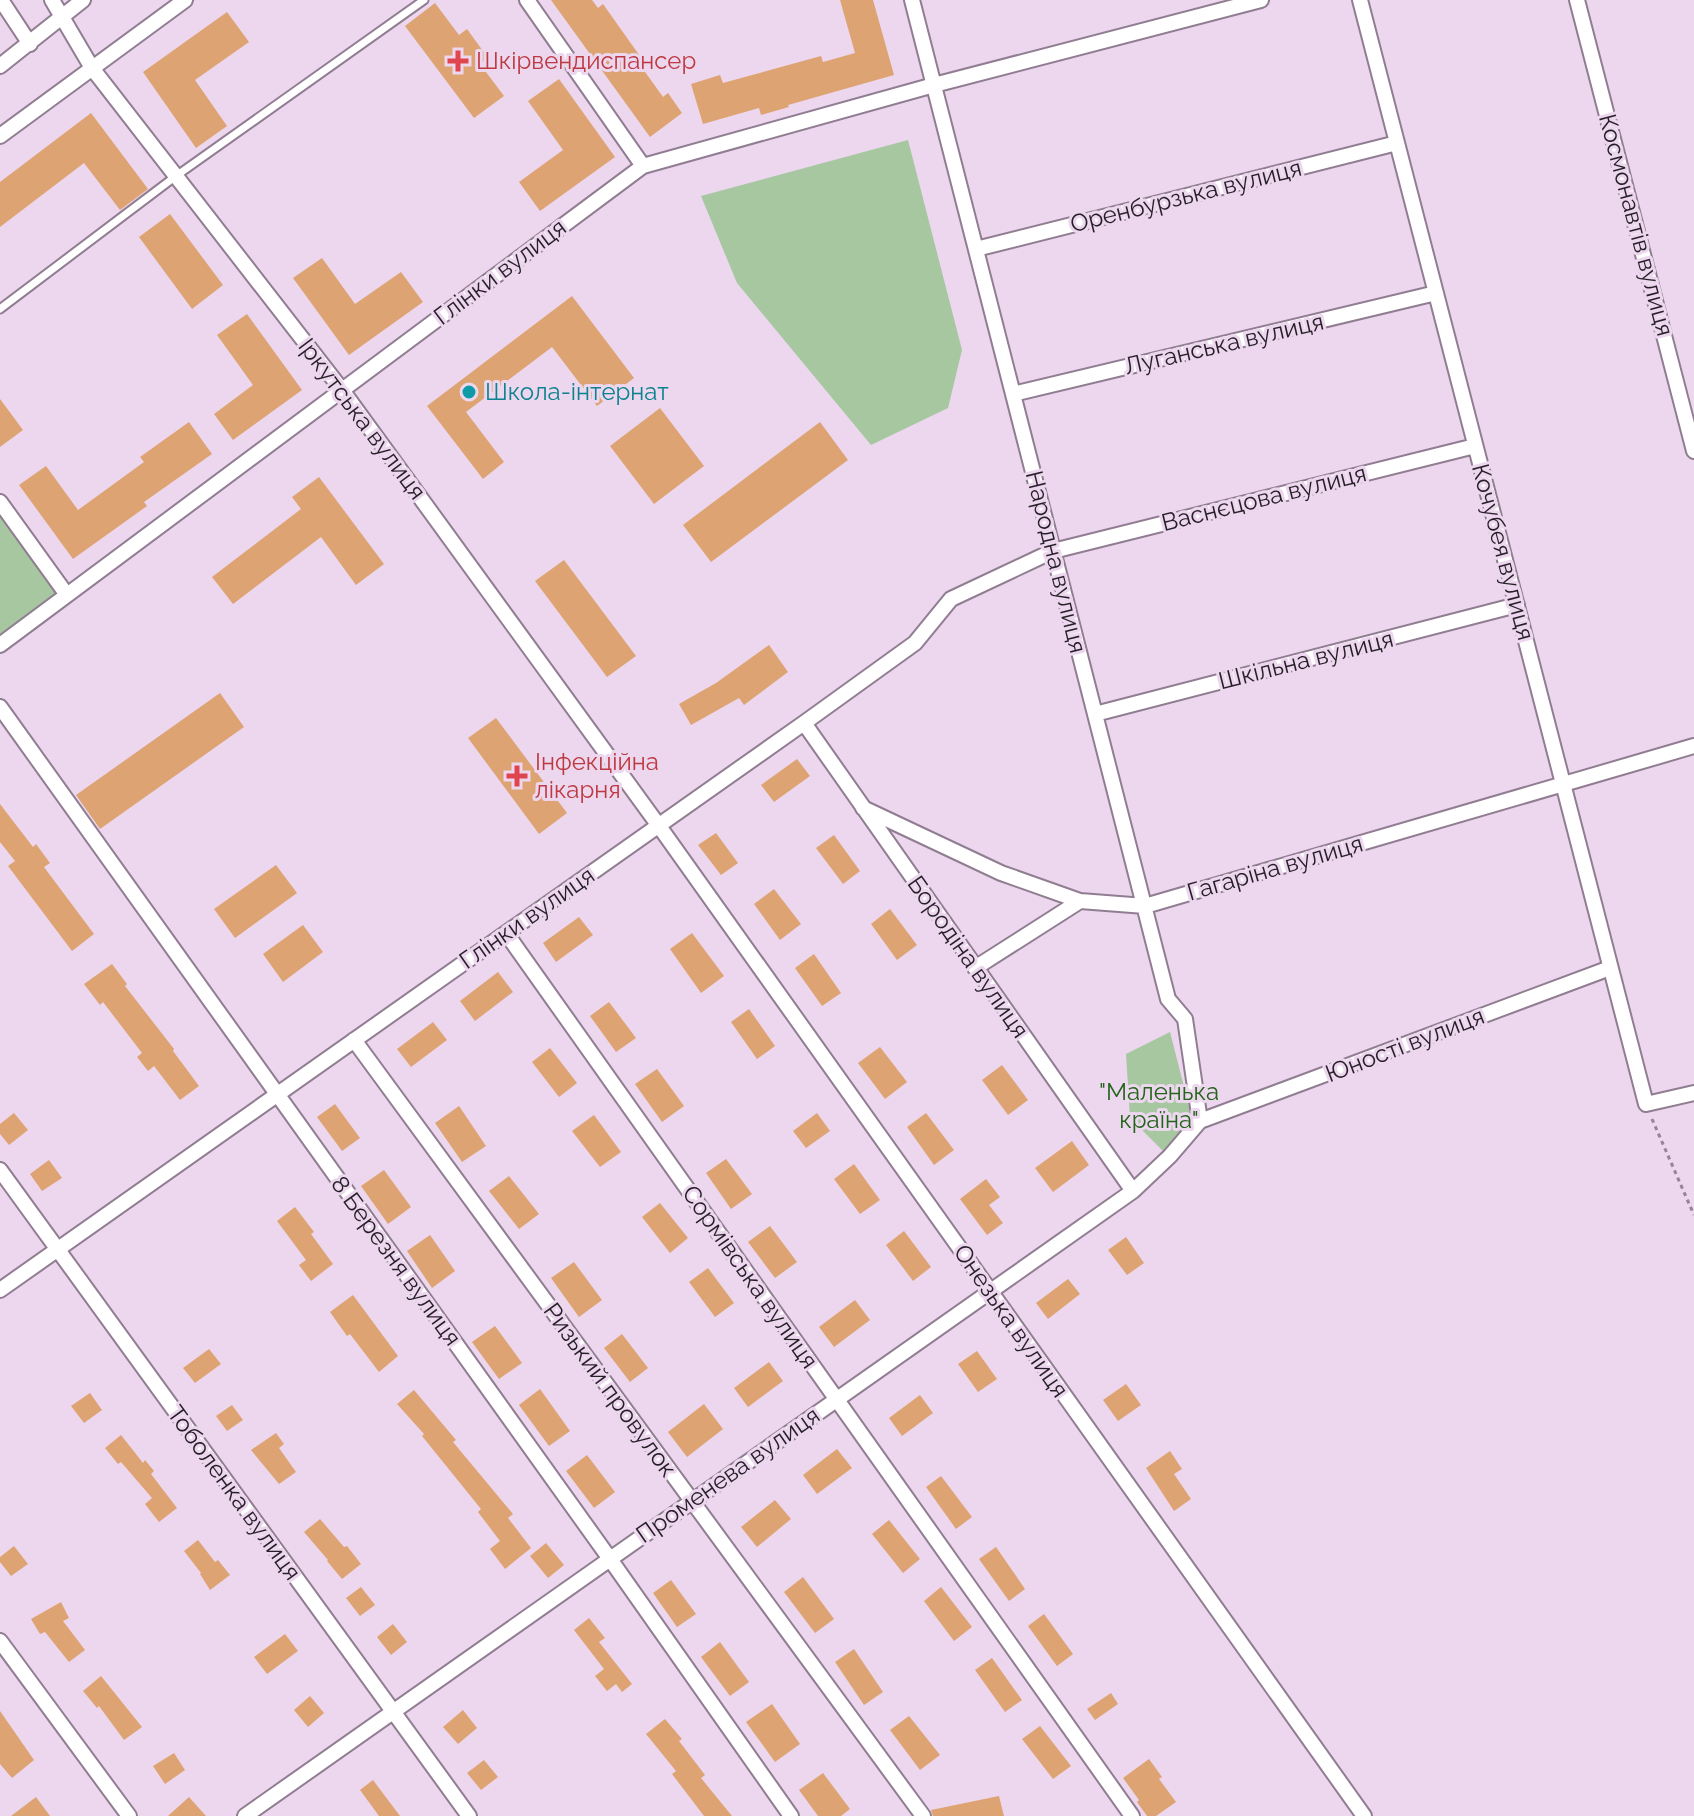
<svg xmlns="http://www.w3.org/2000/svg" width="1694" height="1816" font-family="Raleway,sans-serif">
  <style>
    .green { fill: #a6c7a0 }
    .building { fill: #dea372 }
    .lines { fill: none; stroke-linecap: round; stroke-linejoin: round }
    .lane-casing { stroke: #917d92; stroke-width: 11 }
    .street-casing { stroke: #917d92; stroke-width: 18 }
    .path { stroke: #948596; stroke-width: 3; stroke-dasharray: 4 4; stroke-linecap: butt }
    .lane { stroke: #fff; stroke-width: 7 }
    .street { stroke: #fff; stroke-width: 14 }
    .health-dot { fill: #e0444e; stroke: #ecd7ee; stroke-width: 3 }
    .culture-dot { fill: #0f9aa8; stroke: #ecd7ee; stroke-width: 3 }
    .labels { text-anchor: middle; stroke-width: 6; stroke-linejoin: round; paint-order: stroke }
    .health-label { font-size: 24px; fill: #be3a42; stroke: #ecd7ee; text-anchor: start }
    .street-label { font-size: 24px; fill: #271f28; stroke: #ecd7ee }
    .culture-label { font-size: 24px; fill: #0d838f; stroke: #ecd7ee; text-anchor: start }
    .park-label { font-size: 24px; fill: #25641b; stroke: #ecd7ee }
  </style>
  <rect width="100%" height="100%" fill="#ecd7ee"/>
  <path class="green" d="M908 140 962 350 948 408 871 445 737 283 701 196Z
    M0 502 66 594 0 643Z
    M1170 1032 1193 1122 1166 1154 1130 1118 1126 1054Z"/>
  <path class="building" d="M551 0H592L598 8 603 4 642 59 638 62 663 97 668 93 682 113 650 137Z
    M840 0H873L894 75 788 105 789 107 761 115 759 108 703 124 691 84 720 75 723 83 821 56 823 62 855 53Z
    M435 3 459 35 467 29 488 58 480 64 504 96 474 118 405 26Z
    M227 12 249 42 195 80 227 126 196 148 143 72Z
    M559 79 615 157 540 211 519 182 563 150 528 101Z
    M91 113 148 189 120 210 84 163 0 227V182Z
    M170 214 223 285 192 309 139 237Z
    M322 258 355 304 401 272 423 302 349 355 293 278Z
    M572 296 634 378 597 406 552 347 466 412 504 462 483 479 427 406Z
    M247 314 302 390 233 440 214 414 253 385 217 335Z
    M0 399 23 430 0 447Z
    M660 408 704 466 654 504 610 446Z
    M189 422 212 454 144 502 147 506 73 559 19 485 46 466 78 510 144 462 140 457Z
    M820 422 848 460 711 562 683 525Z
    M319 477 384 564 356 585 321 537 233 604 212 577 301 509 292 497Z
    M564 560 636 656 607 677 535 581Z
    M769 645 788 672 744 705 739 698 691 725 679 704 716 683Z
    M220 693 244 727 100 829 76 795Z
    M496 718 567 813 539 834 468 738Z
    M797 759 810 776 774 802 761 785Z
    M0 804 33 847 36 844 50 863 44 867 94 934 72 951 8 866 15 861 0 842Z
    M716 833 738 863 721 875 698 845Z
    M834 835 860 871 843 884 816 848Z
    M276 865 297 893 235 938 214 909Z
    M774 889 801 924 780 940 754 904Z
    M890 909 917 945 897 960 871 924Z
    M579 917 593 935 556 962 543 943Z
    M303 925 323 952 283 982 263 954Z
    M692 933 724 976 701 993 670 949Z
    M814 954 841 993 822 1006 795 968Z
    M112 964 127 984 125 986 174 1049 173 1051 199 1086 180 1100 154 1066 148 1071 137 1057 142 1053 103 1002 100 1005 84 984Z
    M498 972 513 992 475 1021 460 1001Z
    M609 1002 636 1038 616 1052 590 1016Z
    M749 1009 775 1046 757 1059 731 1022Z
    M433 1022 447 1040 411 1067 397 1049Z
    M880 1047 907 1082 885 1099 858 1063Z
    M550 1048 577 1083 559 1097 532 1062Z
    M1002 1065 1028 1100 1008 1115 982 1080Z
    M657 1069 684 1106 662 1122 635 1084Z
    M335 1104 360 1138 342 1151 317 1117Z
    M459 1106 486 1146 462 1162 435 1123Z
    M14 1113 28 1130 9 1145 0 1134V1124Z
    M817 1113 830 1131 806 1148 793 1131Z
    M926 1113 954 1150 934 1165 907 1127Z
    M594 1115 621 1152 600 1167 572 1131Z
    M1072 1141 1089 1165 1053 1192 1035 1168Z
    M726 1159 752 1194 731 1209 706 1173Z
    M49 1160 62 1178 42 1191 30 1174Z
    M854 1164 880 1200 860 1214 834 1179Z
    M384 1170 411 1207 388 1224 361 1186Z
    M509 1176 539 1214 519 1229 489 1191Z
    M986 1179 1000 1197 989 1205 1003 1223 987 1235 960 1199Z
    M660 1203 688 1238 670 1253 642 1217Z
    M295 1207 314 1232 311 1234 333 1264 311 1281 299 1265 306 1260 277 1221Z
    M770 1226 797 1262 775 1278 748 1242Z
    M904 1231 931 1267 913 1281 886 1245Z
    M430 1235 455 1271 432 1288 407 1251Z
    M1126 1237 1144 1263 1127 1275 1108 1250Z
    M574 1262 602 1300 579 1317 551 1278Z
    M708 1268 734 1303 715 1317 689 1282Z
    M1068 1279 1080 1294 1048 1319 1036 1303Z
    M353 1295 398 1356 379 1372 350 1334 347 1336 330 1312Z
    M855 1300 870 1320 834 1347 819 1327Z
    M495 1326 522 1363 499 1379 472 1342Z
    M622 1334 648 1368 630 1382 604 1348Z
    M209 1349 221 1364 195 1383 183 1368Z
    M977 1351 997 1379 978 1392 958 1364Z
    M769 1362 783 1381 748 1407 734 1388Z
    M1126 1384 1141 1405 1118 1421 1103 1400Z
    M540 1389 570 1431 549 1446 519 1405Z
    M414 1390 456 1440 453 1442 513 1514 508 1518 531 1548 505 1569 490 1549 500 1541 478 1512 481 1509 422 1436 424 1434 397 1404Z
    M90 1393 102 1410 84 1423 71 1406Z
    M920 1395 933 1413 902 1436 889 1418Z
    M704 1404 723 1429 687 1457 668 1432Z
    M232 1405 243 1420 227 1431 216 1416Z
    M276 1433 284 1444 279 1448 296 1472 279 1484 251 1450Z
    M121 1435 143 1463 145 1460 154 1471 151 1474 177 1508 159 1522 145 1504 152 1498 121 1462 118 1464 105 1448Z
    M837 1449 852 1468 817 1494 803 1475Z
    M1170 1451 1182 1469 1174 1474 1191 1499 1174 1511 1146 1468Z
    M587 1455 615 1492 594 1508 566 1471Z
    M941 1476 972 1517 956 1529 926 1487Z
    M775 1500 791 1519 757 1547 741 1527Z
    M320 1519 344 1547 347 1546 361 1564 342 1579 327 1561 328 1560 304 1532Z
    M889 1520 920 1559 903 1573 872 1534Z
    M198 1540 215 1562 218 1560 230 1575 210 1590 200 1574 201 1573 184 1551Z
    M546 1543 564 1565 548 1578 530 1556Z
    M14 1546 28 1564 11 1576 0 1562V1557Z
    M996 1547 1025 1589 1009 1601 979 1559Z
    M803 1577 834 1619 815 1633 784 1592Z
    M671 1580 696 1614 677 1627 653 1593Z
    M361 1587 375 1605 360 1616 346 1598Z
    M941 1587 972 1627 954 1641 924 1601Z
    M61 1602 69 1618 63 1621 85 1650 69 1662 45 1632 40 1634 31 1619Z
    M1044 1614 1073 1654 1057 1666 1028 1626Z
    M589 1618 605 1638 599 1642 632 1684 622 1692 616 1684 607 1691 595 1676 604 1669 574 1630Z
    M393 1624 407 1642 391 1655 377 1637Z
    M285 1634 298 1651 267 1674 254 1657Z
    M720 1642 749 1682 730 1696 701 1657Z
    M854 1649 883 1692 864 1705 835 1662Z
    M992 1658 1022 1700 1005 1712 975 1670Z
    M101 1676 142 1727 124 1740 99 1706 97 1708 83 1691Z
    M1111 1693 1118 1704 1095 1720 1087 1709Z
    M310 1696 324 1713 308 1727 294 1710Z
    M772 1704 800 1744 775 1762 746 1722Z
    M463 1710 477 1728 458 1744 443 1727Z
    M0 1711 34 1760 12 1778 0 1764Z
    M909 1716 940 1755 920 1770 890 1730Z
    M665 1719 682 1739 679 1741 705 1775 701 1778 732 1816H704L672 1774 676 1771 646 1734Z
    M1040 1726 1071 1766 1053 1779 1022 1739Z
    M174 1753 185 1770 165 1784 153 1766Z
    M1149 1759 1162 1777 1159 1779 1176 1802 1156 1816H1147L1137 1802 1139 1800 1123 1778Z
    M484 1760 498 1777 481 1790 467 1773Z
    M823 1773 850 1809 841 1816H818L799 1790Z
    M373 1780 400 1816H379L360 1790Z
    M999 1796 1004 1816H933L931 1810Z
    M36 1797 50 1816H11Z
    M189 1797 206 1816H168Z"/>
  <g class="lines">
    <g class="lane-casing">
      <path id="lane" d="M0 309 176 176 424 0"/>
    </g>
    <g class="street-casing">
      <path id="street" d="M1 0 30 44
        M52 0 92 68 342 390 659 826 1364 1816
        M527 0 643 166
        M912 0 1168 999 1185 1019 1200 1121
        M1360 0 1646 1104 1694 1093
        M1577 0 1694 451
        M0 66 83 0
        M0 136 185 0
        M976 249 1397 143
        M1013 394 1436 293
        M0 502 67 595
        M0 645 643 166 934 85 1261 0
        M0 707 610 1559 791 1816
        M1095 714 1517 605
        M804 723 1133 1191
        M863 808 1001 873 1080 901 1145 906 1694 746
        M506 933 1132 1816
        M975 968 1080 901
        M354 1040 923 1816
        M1200 1121 1610 968
        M0 1170 469 1816
        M0 1290 804 723 915 643 951 599 1053 551 1475 446
        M0 1641 129 1816
        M245 1816 1133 1191 1170 1156 1200 1121"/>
    </g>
    <path class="path" d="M1652 1119 1694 1215"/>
    <use href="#lane" class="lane"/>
    <use href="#street" class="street"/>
  </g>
  <g class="health-dot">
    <path d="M454 49h8v8h8v8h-8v8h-8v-8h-8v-8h8z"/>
    <path d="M513 764h8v8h8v8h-8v8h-8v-8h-8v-8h8z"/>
  </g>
  <circle class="culture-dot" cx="469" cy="392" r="8"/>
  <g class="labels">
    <g class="health-label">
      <text x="476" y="69">Шкірвендиспансер</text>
      <text x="535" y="770">Інфекційна<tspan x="535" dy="28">лікарня</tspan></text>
    </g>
    <g class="street-label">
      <text transform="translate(1186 196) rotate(-14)" y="8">Оренбурзька вулиця</text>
      <text transform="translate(1636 225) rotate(75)" y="8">Космонавтів вулиця</text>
      <text transform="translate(500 272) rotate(-37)" y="8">Глінки вулиця</text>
      <text transform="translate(1224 344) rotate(-13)" y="8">Луганська вулиця</text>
      <text transform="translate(362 419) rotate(53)" y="8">Іркутська вулиця</text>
      <text transform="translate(1264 498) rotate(-14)" y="8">Васнєцова вулиця</text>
      <text transform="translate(1503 552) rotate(75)" y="8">Кочубея вулиця</text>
      <text transform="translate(1056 562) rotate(76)" y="8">Народна вулиця</text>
      <text transform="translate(1306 660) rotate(-14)" y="8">Шкільна вулиця</text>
      <text transform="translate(1275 868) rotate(-16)" y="8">Гагаріна вулиця</text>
      <text transform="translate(527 918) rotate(-35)" y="8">Глінки вулиця</text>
      <text transform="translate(968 957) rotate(55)" y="8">Бородіна вулиця</text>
      <text transform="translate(1405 1045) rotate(-21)" y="8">Юності вулиця</text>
      <text transform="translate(396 1261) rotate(54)" y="8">8 Березня вулиця</text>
      <text transform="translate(750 1277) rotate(55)" y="8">Сормівська вулиця</text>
      <text transform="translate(1011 1321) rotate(55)" y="8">Онезька вулиця</text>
      <text transform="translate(610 1390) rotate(54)" y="8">Ризький провулок</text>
      <text transform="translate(728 1475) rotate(-35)" y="8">Променева вулиця</text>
      <text transform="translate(234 1493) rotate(54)" y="8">Тоболенка вулиця</text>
    </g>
    <g class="culture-label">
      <text x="485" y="400">Школа-інтернат</text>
    </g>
    <g class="park-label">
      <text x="1159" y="1100">"Маленька<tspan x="1159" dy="28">країна"</tspan></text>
    </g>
  </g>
</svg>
